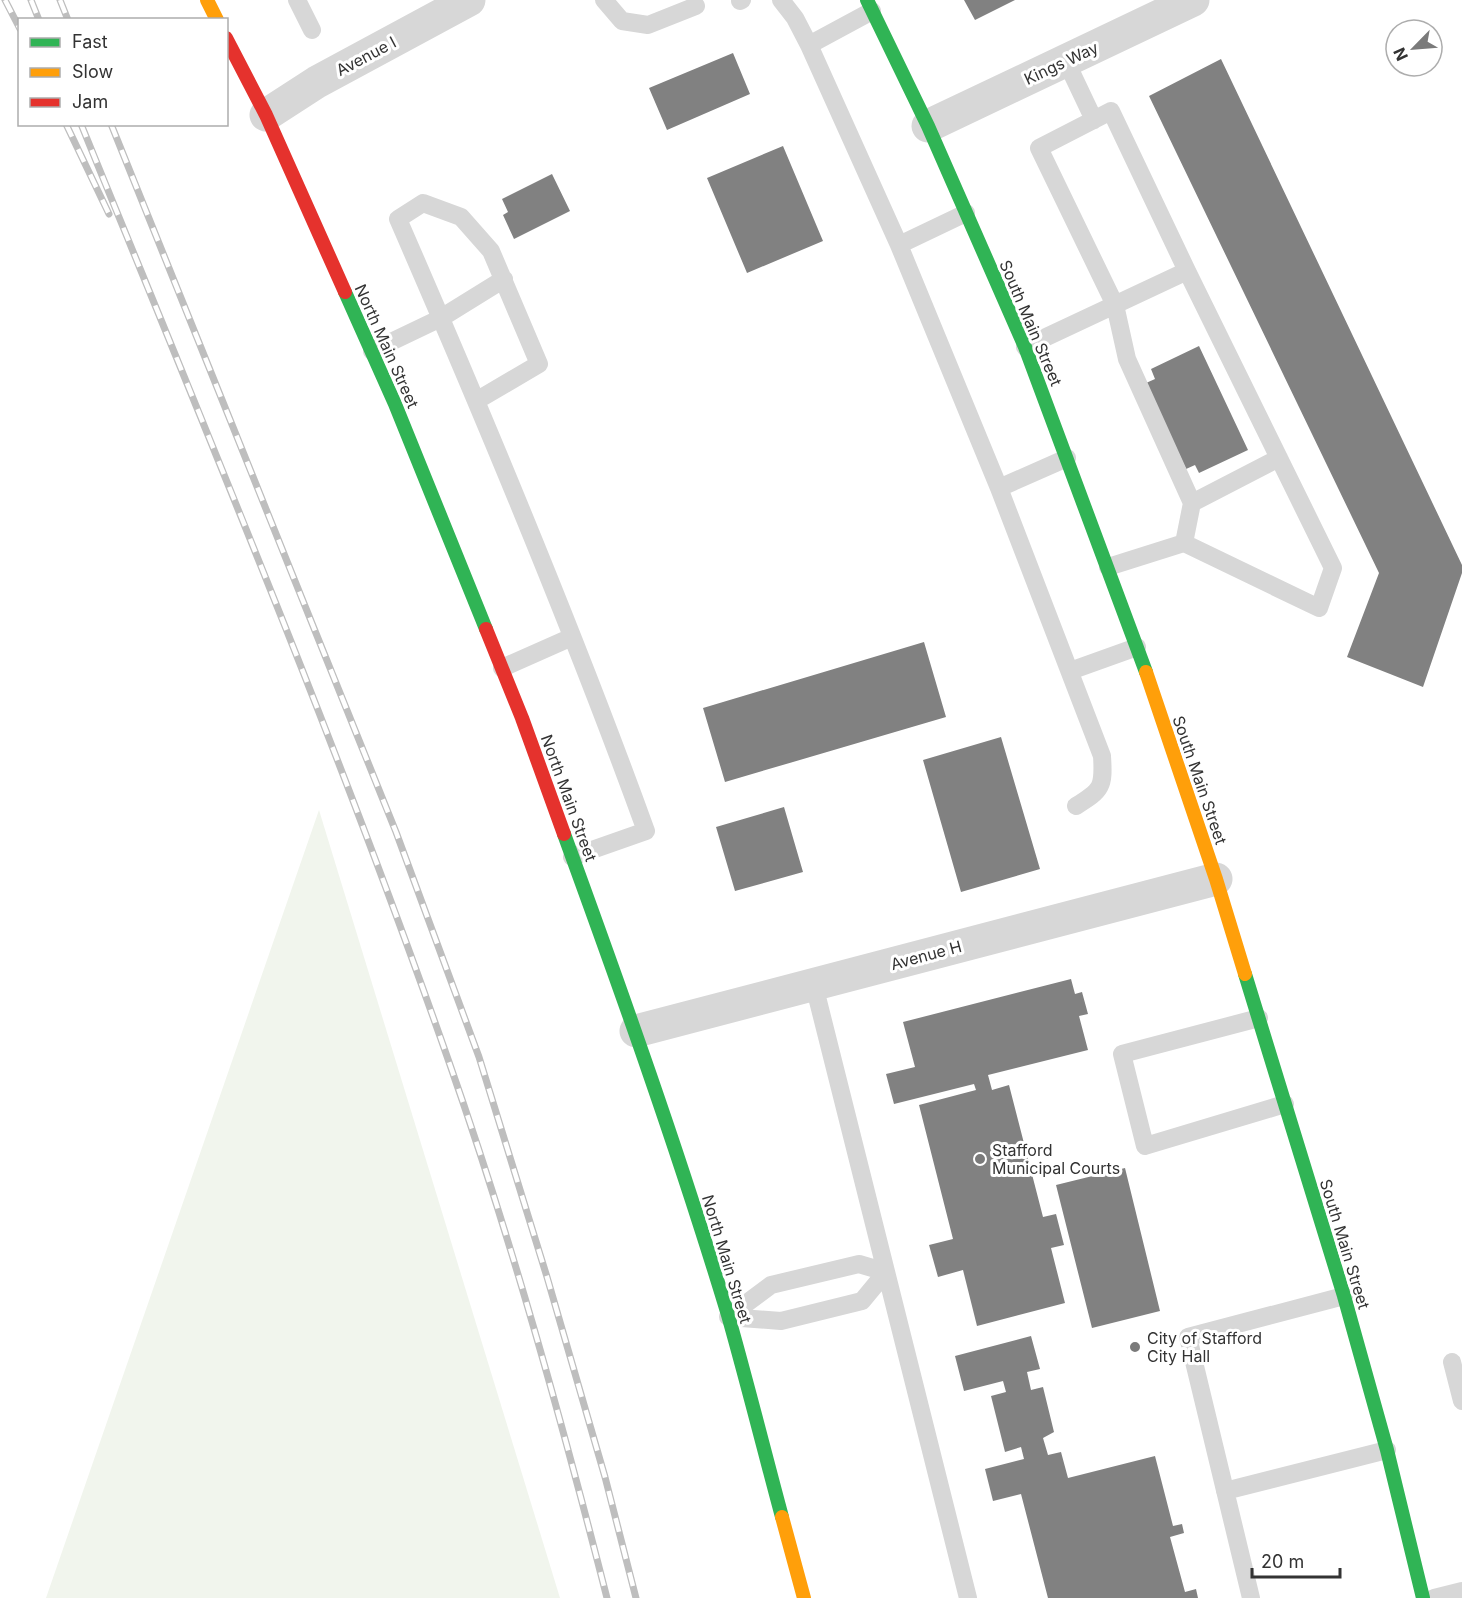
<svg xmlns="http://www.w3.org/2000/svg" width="1462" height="1598" font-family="Inter,sans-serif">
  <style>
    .green { fill: #f1f5ed }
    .building { fill: #818181 }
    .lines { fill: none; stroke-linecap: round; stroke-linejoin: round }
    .lane { stroke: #d7d7d7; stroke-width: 18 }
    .street { stroke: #d7d7d7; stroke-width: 33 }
    .fast { stroke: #30b455; stroke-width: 14 }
    .slow { stroke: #ff9f0a; stroke-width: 14 }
    .jam { stroke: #e5322d; stroke-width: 14 }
    .rail-casing { stroke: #bebebe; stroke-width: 7 }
    .rail { stroke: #fff; stroke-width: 4.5; stroke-dasharray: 14; stroke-linecap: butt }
    .poi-dot { fill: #7a7a7a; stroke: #fff; stroke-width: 2 }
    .labels { text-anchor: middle; stroke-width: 6; stroke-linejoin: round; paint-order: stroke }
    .street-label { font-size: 16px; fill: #333; stroke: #fff }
    .poi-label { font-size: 16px; fill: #333; stroke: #fff; text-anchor: start }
  </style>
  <rect width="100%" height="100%" fill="#fff"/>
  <path class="green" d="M319 810 560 1598H46Z"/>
  <path class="building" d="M964 0H1015L975 20Z
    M733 53 750 94 667 130 649 88Z
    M1221 59 1462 565V573L1423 687 1347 657 1379 573 1149 96Z
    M783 146 823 241 747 273 707 178Z
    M552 174 570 211 514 239 503 215 508 212 502 199Z
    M1199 346 1248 450 1199 473 1195 465 1186 469 1146 383 1155 379 1151 369Z
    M924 642 946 717 725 782 703 708Z
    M1001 737 1040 869 961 892 923 760Z
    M784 807 803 872 735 891 716 827Z
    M1071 979 1075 994 1082 992 1088 1014 1079 1016 1088 1050 988 1075 992 1090 1009 1085 1043 1217 1056 1214 1064 1245 1051 1248 1065 1303 977 1326 963 1270 938 1277 929 1245 953 1239 919 1105 976 1090 974 1084 894 1104 886 1074 915 1067 903 1022Z
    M1125 1168 1160 1311 1092 1328 1056 1185Z
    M1031 1336 1040 1369 1027 1372 1031 1390 1043 1387 1054 1432 1043 1438 1048 1455 1061 1452 1068 1478 1155 1456 1173 1526 1182 1524 1184 1533 1170 1537 1185 1592 1196 1589 1198 1598H1048L1021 1494 993 1501 985 1469 1024 1459 1021 1447 1005 1452 991 1396 1006 1392 1003 1381 964 1391 955 1356Z"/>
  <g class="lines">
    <path class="lane" d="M297 0 312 30
      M604 0 622 21 648 25 696 6
      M781 0 795 18 809 45 899 245 999 488 1102 756C1104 787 1102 790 1076 806
      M740 1 742 0
      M809 45 872 11
      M1066 61 1094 120
      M899 245 966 213
      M1025 347 1187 271
      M372 351 441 318 504 279
      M476 401 539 364 491 251 461 217 423 203 398 219C486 421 571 624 646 831L572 857
      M999 488 1067 458
      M1192 503 1279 458
      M1108 567 1184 543 1319 608 1333 568 1187 271 1111 111 1039 148 1115 305 1127 359 1192 503 1184 543
      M502 668 572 637
      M1070 671 1137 647
      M814 985 968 1598
      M1259 1018 1122 1054 1145 1146 1285 1104
      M859 1264 886 1272 862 1301 781 1321 728 1317 771 1285Z
      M1452 1362 1462 1401
      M1225 1491 1387 1450
      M1251 1598 1188 1337 1344 1296
      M1434 1598 1462 1591"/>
    <path class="street" d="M266 115 317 82 469 0
      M928 126 1193 0
      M636 1031 1216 879"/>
    <path class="fast" d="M867 0 928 126 1025 347 1146 672
      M345 292 395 404 486 629
      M564 834C622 993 679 1153 728 1315 747 1382 764 1450 782 1517
      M1245 974 1344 1296 1387 1450 1423 1598"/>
    <path class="slow" d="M207 0 217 20
      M1146 672 1216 879 1245 974
      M782 1517 804 1598"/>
    <path class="jam" d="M226 38 266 115 345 292
      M486 629 522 718 564 834"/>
    <g class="rail-casing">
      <path id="rail" d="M5 0 20 29
        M31 0 39 20
        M60 0 68 20
        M66 124 109 214
        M81 124C208 436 338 745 449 1062 511 1238 561 1418 607 1598
        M111 124 396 832 479 1057 547 1277 605 1477 636 1598"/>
    </g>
    <use href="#rail" class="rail"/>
  </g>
  <g class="poi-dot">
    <circle cx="980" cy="1159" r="6"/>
    <circle cx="1135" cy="1347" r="6"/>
  </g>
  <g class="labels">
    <g class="street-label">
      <text transform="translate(366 56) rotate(-28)" y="6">Avenue I</text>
      <text transform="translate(1061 63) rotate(-25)" y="6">Kings Way</text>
      <text transform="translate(1031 323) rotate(67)" y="6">South Main Street</text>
      <text transform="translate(387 346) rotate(66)" y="6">North Main Street</text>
      <text transform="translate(1200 780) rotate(71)" y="6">South Main Street</text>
      <text transform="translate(569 798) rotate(70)" y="6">North Main Street</text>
      <text transform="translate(926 955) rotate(-15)" y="6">Avenue H</text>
      <text transform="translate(1345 1244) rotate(73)" y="6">South Main Street</text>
      <text transform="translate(727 1259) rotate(73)" y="6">North Main Street</text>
    </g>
    <g class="poi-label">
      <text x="992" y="1156">Stafford<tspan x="992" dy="18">Municipal Courts</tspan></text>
      <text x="1147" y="1344">City of Stafford<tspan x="1147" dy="18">City Hall</tspan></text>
    </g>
  </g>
  <rect x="18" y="18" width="210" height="108" fill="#ffffff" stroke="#adadad" stroke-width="1.5"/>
  <rect x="30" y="38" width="30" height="9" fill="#30b455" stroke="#adadad" stroke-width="1.5"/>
  <text x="72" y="48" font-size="18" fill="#333333">Fast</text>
  <rect x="30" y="68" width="30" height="9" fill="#ff9f0a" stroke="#adadad" stroke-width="1.5"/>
  <text x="72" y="78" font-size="18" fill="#333333">Slow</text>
  <rect x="30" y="98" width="30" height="9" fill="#e5322d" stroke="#adadad" stroke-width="1.5"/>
  <text x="72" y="108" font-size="18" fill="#333333">Jam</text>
  <g transform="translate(1414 48) rotate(245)"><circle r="28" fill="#ffffff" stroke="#adadad" stroke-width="1.5"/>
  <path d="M0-4.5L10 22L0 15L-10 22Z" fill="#7a7a7a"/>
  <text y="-9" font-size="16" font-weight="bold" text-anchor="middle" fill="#333333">N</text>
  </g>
  <path d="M1252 1568v9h88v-9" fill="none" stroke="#333333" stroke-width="3"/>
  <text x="1261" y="1568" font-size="18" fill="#333333" stroke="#ffffff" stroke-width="4.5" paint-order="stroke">20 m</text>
</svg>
